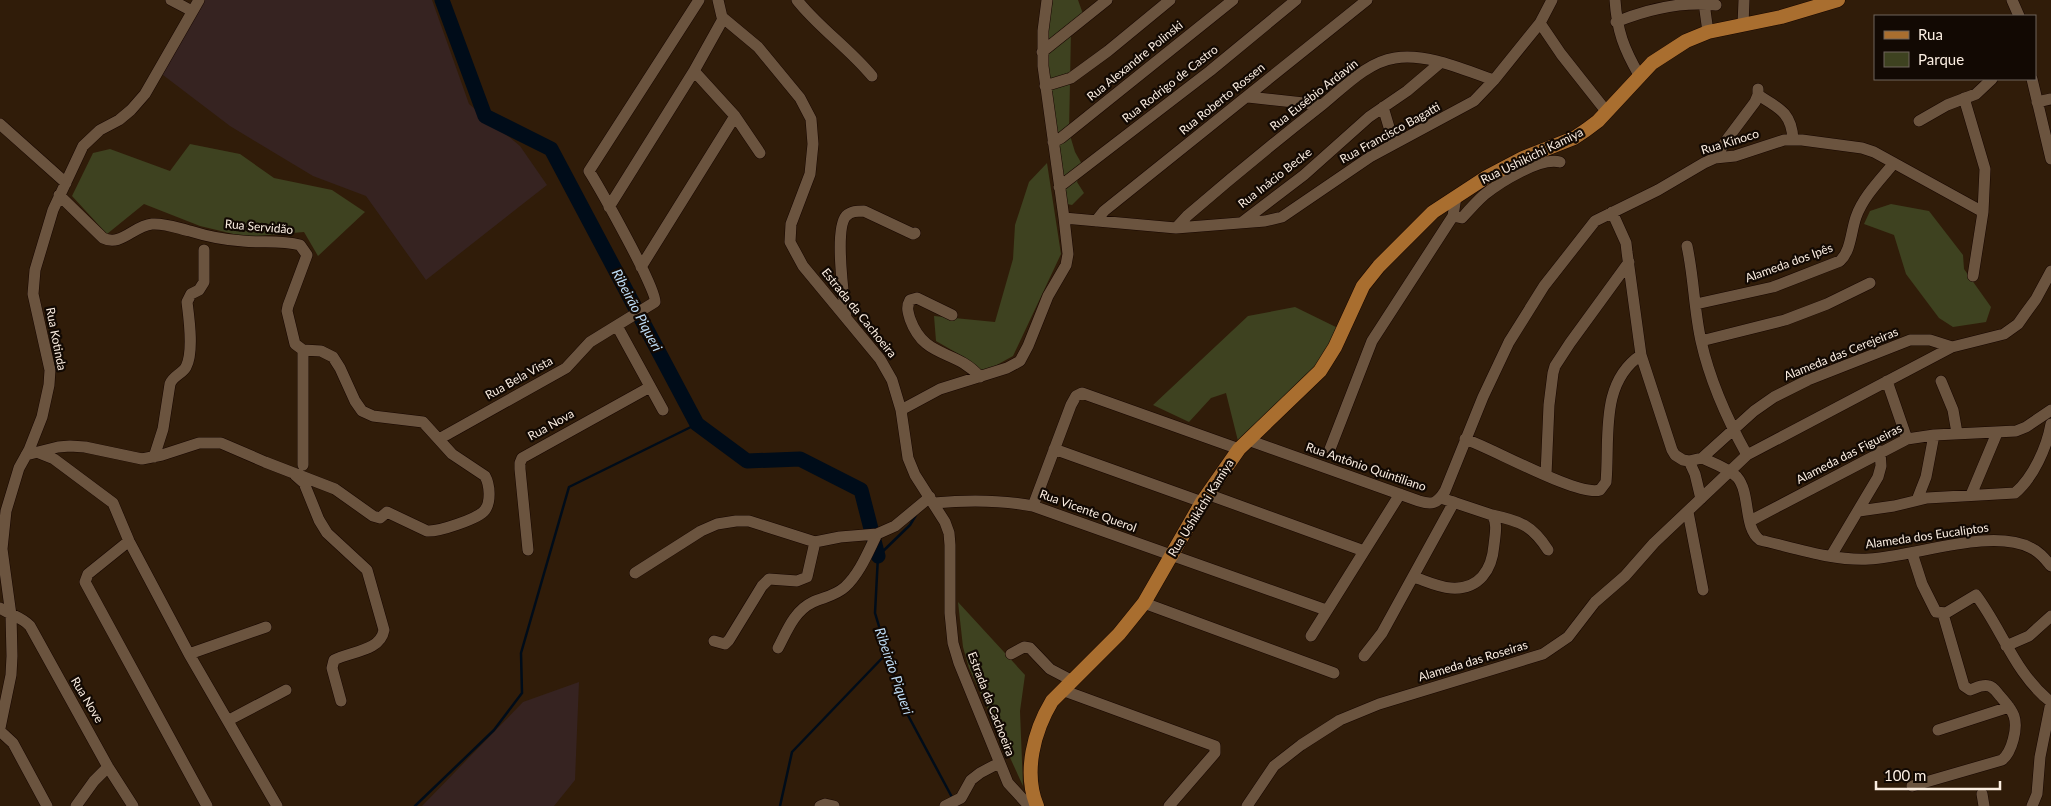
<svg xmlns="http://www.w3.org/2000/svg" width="2051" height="806" font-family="Lato,sans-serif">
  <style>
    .industrial { fill: #362321 }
    .green { fill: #3e4220 }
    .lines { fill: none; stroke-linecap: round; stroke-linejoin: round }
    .stream { stroke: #000c19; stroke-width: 2.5 }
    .river { stroke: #000c19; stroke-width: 15 }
    .minor-casing { stroke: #170600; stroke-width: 12 }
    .major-casing { stroke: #170600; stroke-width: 15 }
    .minor { stroke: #6b543f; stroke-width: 11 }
    .major { stroke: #a96e2f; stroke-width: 14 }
    .labels { text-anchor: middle; stroke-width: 4.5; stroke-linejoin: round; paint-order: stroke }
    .street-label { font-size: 12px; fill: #fbeee2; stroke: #120903 }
    .water-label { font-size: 14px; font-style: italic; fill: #bedcf5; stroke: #120903 }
  </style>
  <rect width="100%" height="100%" fill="#301c09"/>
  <path class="industrial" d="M203 0H432L469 104 520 146 547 185 426 280 366 196 313 176 230 126 159 72Z
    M579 682 575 780 554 806H422L523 702Z"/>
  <path class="green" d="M1053 0H1078L1083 14 1071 31 1069 132 1075 152 1083 166 1077 182 1084 193 1072 205 1067 204 1044 49Z
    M190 144 240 154 274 178 332 190 365 212 318 256 304 232 246 237 200 226 144 204 107 234 72 196 93 153 110 149 170 171Z
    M1047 163 1061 254 1013 356 984 372 962 356 936 341 934 316 995 322 1013 259 1015 225 1029 182Z
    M1891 204 1929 211 1963 255 1964 269 1991 307 1986 322 1953 327 1939 318 1906 274 1894 235 1864 224 1870 211Z
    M1295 307 1342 330 1311 373 1238 441 1226 393 1211 398 1189 422 1153 405 1248 316Z
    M958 602 1025 675 1020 711 1023 786 969 668 963 647Z"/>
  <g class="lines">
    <path class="stream" d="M916 515 910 525 878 556 875 613 903 706 953 799
      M415 806 494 730 522 693 521 653 569 487 697 424
      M780 806 792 752 887 653"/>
    <path class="river" d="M442 0 485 116 551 149 697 424 747 461 800 459 861 490 878 556"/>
    <g class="minor-casing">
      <path id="minor" d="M171 0 192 11
        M718 0 722 17 758 47 800 98 811 119 813 144 810 174 791 224 790 242 803 266 880 359 892 380 901 410 908 458 915 475 945 522 949 533 950 545V613L953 643 959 663 1008 783 1029 806
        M797 0C819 28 849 48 872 76
        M1615 0C1617 31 1624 49 1639 75
        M2012 0 2019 16
        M1704 3 1708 32
        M1616 22C1648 9 1682 1 1716 5
        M1540 23 1561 54 1606 111
        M1743 25 1744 0
        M1042 52 1107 0
        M694 71 735 116 760 153
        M2032 79 2051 159
        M1045 86 1071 78 1108 51 1170 0
        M1758 95C1779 108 1792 113 1793 140
        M1248 97 1322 105
        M1964 98 1985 169 1983 212 1973 276
        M2037 102 2051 99
        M1383 107 1394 144
        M1919 121 1947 105 1976 94 1992 79
        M0 124 66 183
        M1053 142 1061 138 1233 0
        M1715 158 1728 138 1755 102 1758 95V89
        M1059 187 1210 71 1296 0
        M609 207 694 71 723 19
        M1612 212 1626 243 1627 252 1641 355 1672 450 1675 455 1683 460 1689 461 1702 458 1754 411 1774 397 1808 380 1910 340H1930L1952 347 2004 334 2018 324 2025 314 2036 299 2051 271
        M1453 216 1462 218C1469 210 1476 202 1484 195 1500 182 1540 157 1560 162
        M1064 218 1176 228 1265 221 1282 217 1370 157 1474 101 1494 80 1540 23 1552 0
        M1096 221 1104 211 1367 0
        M1241 223 1304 175 1369 117 1407 91 1440 63
        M1176 228 1187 216C1231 178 1276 141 1322 105 1343 88 1367 62 1395 58 1428 53 1464 70 1494 80
        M1687 246C1694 278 1694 310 1701 341 1710 381 1727 419 1747 455
        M641 267 735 116
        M1696 304 1773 287 1840 261C1851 251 1851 231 1856 217 1863 197 1880 180 1894 163
        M952 315 917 298 910 300C906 307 908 312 910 319 925 360 955 348 980 377
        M846 317C844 298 834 230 846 216 851 211 857 211 864 211L913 234 915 233
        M617 326 663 410
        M1701 341 1785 320 1827 304 1870 283
        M1887 381 1907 439
        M1941 381 1953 410 1957 433
        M901 410 940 389 1007 368 1020 361 1028 346 1048 296 1066 265 1068 254 1064 218 1043 66V31L1047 0
        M439 439 566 368 590 342 655 302C658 291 599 187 589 171L699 0
        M1465 439C1492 448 1578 497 1600 490L1606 482C1610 439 1599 383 1641 355
        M1248 440 1419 501C1432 505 1437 504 1445 491L1483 397 1509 342 1544 286 1595 221 1658 190 1704 163 1715 158 1735 156 1784 140H1802L1862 148 1874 152 1983 212
        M1054 449 1202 502
        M1330 449 1372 341 1453 216 1456 197
        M39 453 54 459 113 503 129 541 189 654 277 806
        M26 455 58 447 70 446 85 447 142 459 162 455 199 443H221L265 462 335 489 373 516 380 518 387 512 427 531C438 532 478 519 485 510 491 502 490 485 485 476L452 454 423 422 373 416 362 411 355 401 340 368 333 357 321 351 303 350 295 344 287 311 288 306 307 255 300 245C281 240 262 243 243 241 225 240 206 236 190 231 177 228 165 223 152 224 133 226 121 247 103 238L59 195
        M154 457 163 429 170 384C173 376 182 374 186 367 194 352 189 318 187 302L191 294 199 290 204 282V250
        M1702 458C1713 463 1728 468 1737 477 1751 493 1743 528 1760 540 1795 548 1833 561 1869 559 1914 557 1991 527 2031 548 2040 552 2045 559 2051 566
        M1689 461 1695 474 1701 499
        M303 465V350
        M295 475 304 483 319 520 327 533 367 570 384 630C380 652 350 651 334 660L332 668 341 701
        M1546 475 1549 405 1553 373 1555 366 1570 343 1629 262
        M1207 494 1364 551
        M1971 495 1997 433
        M1917 500 1926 477 1934 435
        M934 503C967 500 1001 500 1033 506L1326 610
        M1033 506 1071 405 1076 396 1082 393 1239 449
        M1859 511 1894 506 1927 498 2015 493C2033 478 2047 447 2051 424
        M1688 512 1703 590
        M1492 515C1520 521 1532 525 1548 550
        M1750 521 1907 439 1934 435 2016 431 2026 427 2051 410
        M129 541 88 574 85 582 207 806
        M528 550 520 469V463L522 458 650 387
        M1912 553 1922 584 1936 612 1946 613 1976 595C2003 631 2015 674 2051 702
        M1831 556 1878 477 1881 466 1880 451
        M635 573 701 531 717 524 736 521H749L815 542 840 537 877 534 895 526 930 497
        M1414 577C1426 581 1438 587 1451 588 1479 590 1492 570 1494 545 1495 535 1498 523 1492 515L1441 498
        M1144 603 1334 673
        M0 608C10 615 22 617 30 626L108 767 133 806
        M1311 636 1400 494
        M714 641 725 644 729 640 762 586 769 579 797 581 807 577 815 542
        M2006 646 2029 636 2051 616
        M778 648C787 631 794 611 813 602 824 597 835 596 845 587 860 573 868 552 877 534
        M189 654 266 627
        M1011 654 1024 647 1030 648 1050 669 1071 680
        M1364 656 1382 633 1454 502
        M1062 690 1215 746V753L1169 806
        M229 720 286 690
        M0 728 11 675 12 656 11 615 2 549 6 511 19 468 29 450 42 417 49 385 50 370 33 294 35 270 53 210 83 146 100 130 119 120 131 110 145 94 199 0
        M1938 730 2009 707
        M0 731 13 743 47 806
        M1912 786 2002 760C2012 752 2018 728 2014 716 2011 708 2005 702 2000 696 1997 693 1994 687 1989 686 1982 684 1976 688 1970 690L1964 686 1943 614
        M1982 794 1984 806
        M76 806 94 781 108 767
        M820 806 825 804 834 806
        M945 806 961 798 971 780 980 773 999 763
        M1247 806 1274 766 1301 745 1340 720 1379 704 1543 654 1568 637 1595 602 1625 576 1654 543 1747 455 1952 347
        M2032 806 2037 794 2040 757 2051 702"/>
    </g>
    <g class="major-casing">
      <path id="major" d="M1037 806C1023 772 1034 731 1052 701L1119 634 1144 603 1202 502 1239 449 1320 371 1335 347 1363 286 1379 266 1433 212 1485 178 1523 158 1574 138 1586 130 1598 121 1652 63 1686 41 1708 32 1781 17 1838 0"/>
    </g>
    <use href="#minor" class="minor"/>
    <use href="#major" class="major"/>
  </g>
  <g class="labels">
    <g class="street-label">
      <text transform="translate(1135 61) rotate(-39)" y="4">Rua Alexandre Polinski</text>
      <text transform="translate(1170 84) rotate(-38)" y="4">Rua Rodrigo de Castro</text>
      <text transform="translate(1314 95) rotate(-38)" y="4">Rua Eusébio Ardavin</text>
      <text transform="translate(1222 99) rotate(-39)" y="4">Rua Roberto Rossen</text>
      <text transform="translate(1390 133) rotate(-29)" y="4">Rua Francisco Bagatti</text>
      <text transform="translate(1730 142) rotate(-17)" y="4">Rua Kinoco</text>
      <text transform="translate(1532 156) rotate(-26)" y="4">Rua Ushikichi Kamiya</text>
      <text transform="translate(1275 178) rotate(-38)" y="4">Rua Inácio Becke</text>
      <text transform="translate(259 227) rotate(5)" y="4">Rua Servidão</text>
      <text transform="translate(1789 263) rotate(-20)" y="4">Alameda dos Ipês</text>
      <text transform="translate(859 313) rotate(51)" y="4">Estrada da Cachoeira</text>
      <text transform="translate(56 339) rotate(79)" y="4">Rua Kotinda</text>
      <text transform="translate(1841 354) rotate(-22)" y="4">Alameda das Cerejeiras</text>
      <text transform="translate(519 378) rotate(-29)" y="4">Rua Bela Vista</text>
      <text transform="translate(551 425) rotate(-29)" y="4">Rua Nova</text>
      <text transform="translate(1849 454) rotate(-27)" y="4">Alameda das Figueiras</text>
      <text transform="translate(1366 467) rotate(19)" y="4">Rua Antônio Quintiliano</text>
      <text transform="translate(1201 508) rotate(-58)" y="4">Rua Ushikichi Kamiya</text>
      <text transform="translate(1088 511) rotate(20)" y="4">Rua Vicente Querol</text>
      <text transform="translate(1927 536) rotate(-8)" y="4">Alameda dos Eucaliptos</text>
      <text transform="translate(1473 661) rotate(-17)" y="4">Alameda das Roseiras</text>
      <text transform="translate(87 700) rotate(59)" y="4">Rua Nove</text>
      <text transform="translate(991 704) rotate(69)" y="4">Estrada da Cachoeira</text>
    </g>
    <g class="water-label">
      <text transform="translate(637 310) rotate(62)" y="5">Ribeirão Piqueri</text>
      <text transform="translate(894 671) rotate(71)" y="5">Ribeirão Piqueri</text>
    </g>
  </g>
  <rect x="1874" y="15" width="162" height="65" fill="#120903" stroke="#6f655c"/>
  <rect x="1884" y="31" width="25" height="8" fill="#a96e2f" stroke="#6f655c"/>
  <text x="1918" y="40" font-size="15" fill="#fbeee2">Rua</text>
  <rect x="1884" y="52" width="25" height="15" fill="#3e4220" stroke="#6f655c"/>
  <text x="1918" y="65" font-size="15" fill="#fbeee2">Parque</text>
  <path d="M1876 781v8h124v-8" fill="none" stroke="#fbeee2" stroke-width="2.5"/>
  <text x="1884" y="781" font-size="15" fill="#fbeee2" stroke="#120903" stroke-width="4" paint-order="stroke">100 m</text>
</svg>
